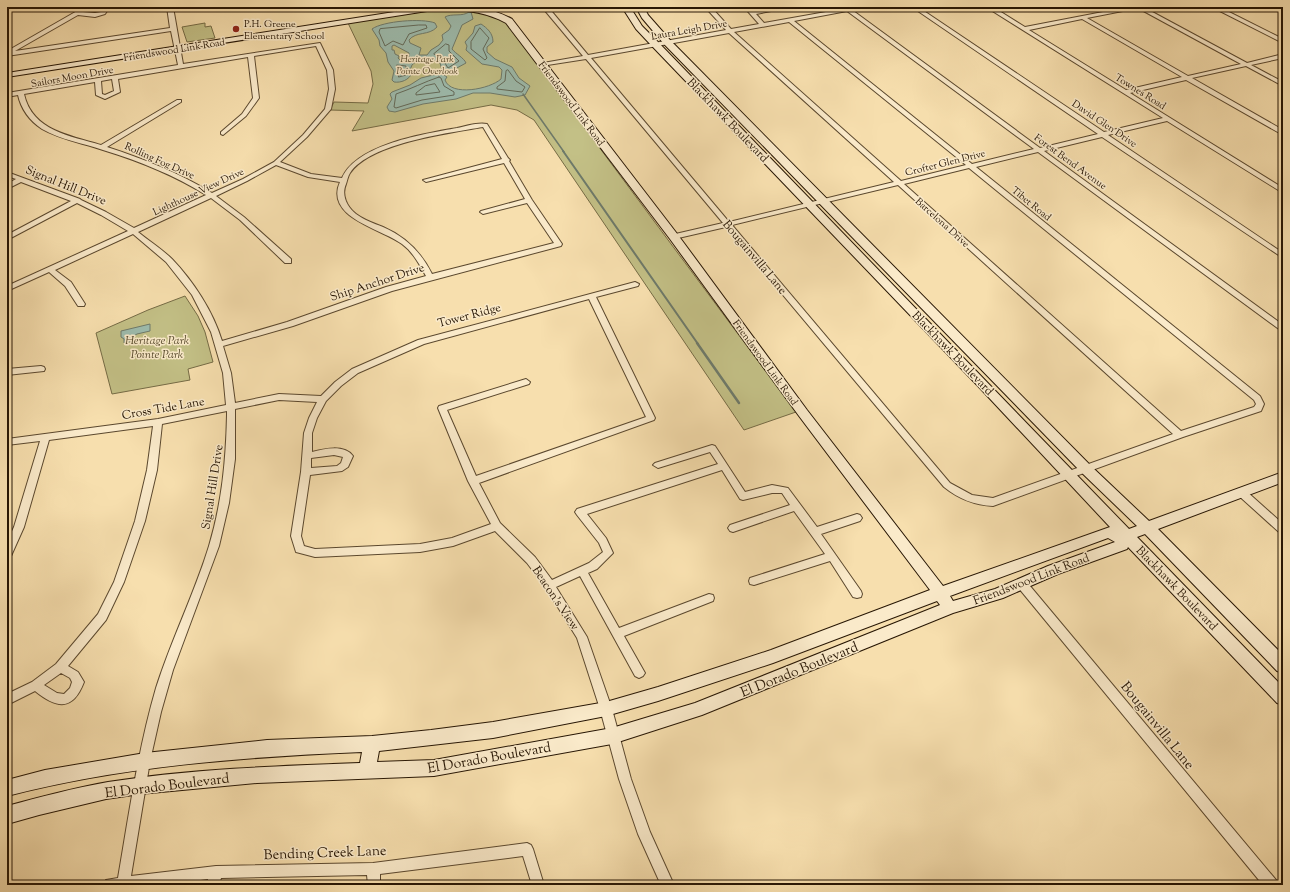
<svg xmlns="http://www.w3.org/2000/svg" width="1290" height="892" font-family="'Sorts Mill Goudy',serif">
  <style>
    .green { fill: #c3c086; stroke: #756b45 }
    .water { fill: #9dbcae; stroke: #6e7a6a; fill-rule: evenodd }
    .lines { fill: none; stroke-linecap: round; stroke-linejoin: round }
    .shore { stroke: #626959; stroke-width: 1 }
    .stream-far2 { stroke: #6e7a6a; stroke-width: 1.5 }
    .stream-far1 { stroke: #6e7a6a; stroke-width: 2 }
    .stream { stroke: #6e7a6a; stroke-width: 2.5 }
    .street-casing { stroke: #5b482e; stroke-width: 2 }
    .secondary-casing { stroke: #271604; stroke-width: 2 }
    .street { fill: #faeaca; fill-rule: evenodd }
    .secondary { fill: #faeaca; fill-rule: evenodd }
    .poi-dot { fill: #8f2418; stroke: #faeaca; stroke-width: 1.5 }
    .labels { text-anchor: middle; stroke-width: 3; stroke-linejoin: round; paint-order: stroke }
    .far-poi-label { font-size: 10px; fill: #271604; stroke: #faeaca; text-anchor: start }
    .far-street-label { font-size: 10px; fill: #271604; stroke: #faeaca }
    .far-park-label { font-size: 10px; font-style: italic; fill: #56492b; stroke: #faeaca }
    .street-label { font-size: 12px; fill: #271604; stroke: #faeaca }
    .park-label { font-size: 12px; font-style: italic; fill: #56492b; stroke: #faeaca }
    .near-street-label { font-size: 14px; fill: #271604; stroke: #faeaca }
  </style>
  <rect width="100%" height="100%" fill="#f7dfae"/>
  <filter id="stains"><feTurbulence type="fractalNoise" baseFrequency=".005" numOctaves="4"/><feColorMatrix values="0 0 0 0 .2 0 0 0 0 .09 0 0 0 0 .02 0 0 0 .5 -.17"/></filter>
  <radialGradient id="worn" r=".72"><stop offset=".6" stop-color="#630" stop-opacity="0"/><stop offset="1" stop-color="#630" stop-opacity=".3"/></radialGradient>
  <path class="green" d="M448 8 485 12 506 22 796 412 744 430 534 120 517 110 491 105 352 131 364 111 330 110 334 102 368 103 373 84 371 71 348 23Z
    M205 23V27L211 26 215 38 187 42 182 27Z
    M185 296 198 316 205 332 213 362 188 369 190 380 112 394 96 333 148 310Z"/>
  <path class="water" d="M469 12H471L473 19 462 25 452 49C456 54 464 58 466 63L444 75 447 77 445 80C451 97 490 89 501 79L502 70 499 67 482 64 466 50 467 46 465 42 473 33 475 26 481 24C487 28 493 33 493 42L487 47V52L495 59 512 67 519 78 530 86 525 95 515 97 490 93H473L456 99 423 104 395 112 389 111 387 107 392 99 390 94 392 92 410 85 421 78 433 75 442 70 440 63 433 60 419 59 412 65 410 70 412 73C409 80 401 83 394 82L392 80 394 71 388 62 386 53 380 46 379 40 372 29C383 21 422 18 435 23L437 27C429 36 416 31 409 40L410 43 421 48 419 55H427L431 50 439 45 443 40 442 35 449 30 451 26 445 17C452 13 462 17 469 12ZM394 45 409 53V59L406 62H402L398 58 399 56 395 54 394 50H392V46Z
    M150 324V331L137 334 132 337 133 341 124 343V339L121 337V331Z"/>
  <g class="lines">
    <path class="shore" d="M419 25H426L427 28 409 34 403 45 393 41 385 46 379 32 380 29Z
      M480 28 489 38 483 49 487 58 485 60 471 49V42Z
      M446 44 449 45V51L459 61 448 68 443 60 434 54Z
      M397 65 406 66V75L399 77Z
      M508 70 516 81 525 87 522 92 497 89V87L505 81 506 71Z
      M439 77 441 78 444 86 454 92V95L422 100 396 108 394 107 396 94C411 89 424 82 439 77Z
      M435 84 440 92 416 95V93L425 86Z"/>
    <path class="stream-far2" d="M523 94 564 152"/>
    <path class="stream-far1" d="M563 151 698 344"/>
    <path class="stream" d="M697 343 739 403"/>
    <g class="street-casing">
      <path id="street" d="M84 7H91L107 11 105 14 95 17 78 15 15 51 170 28 167 7H173L183 64 320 43 333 70 335 89 331 109 307 137 280 162 311 174 342 178C357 144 424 134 457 128 466 126 478 122 487 124L508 158 510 160 509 161 532 200 562 244 561 246 392 291 293 326 223 346 231 373 235 403 279 394 321 396 335 382 352 369 418 340 635 282 639 284 638 286 596 297 655 418 654 420 479 483 500 523 535 557 552 580 589 563 603 552 599 543 577 515 575 512 577 509 718 464 710 452 658 468 653 465 655 463 712 445 715 446 745 492 772 485 788 488 817 527 857 514 860 515 862 518 860 521 821 534 861 591 862 594 861 597 857 598 853 597 830 561 754 585 750 584 749 581 750 578 825 554 794 511 733 532 730 531 728 528 730 525 790 505 782 493H772L743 500 740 499 722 470 587 514 606 538 613 553 597 569 588 573 619 628 709 594 713 595 714 598 713 601 624 636 645 673 643 676 639 678 635 676 580 576 556 587 587 637 612 709 631 779 650 832 674 885H661L638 834 619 779 600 709 577 638 546 588 527 563 495 531 453 546 420 552 315 557 296 552 291 536 301 472 304 433 309 418 317 402 279 400 235 409V459L229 503 219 546 173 670 161 712 150 761 131 876 216 866 373 863 527 843 531 845 533 849 544 885H532L523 856 380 874V885H368L367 875 221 878 219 885H207L208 879 163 885H105L106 880 118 878C129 814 138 750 156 688 171 640 194 595 209 546 222 502 226 461 227 415V411L162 424 157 470 145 521 124 582 106 620 68 666 78 672 84 682C73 711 57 709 35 691L7 705V694L32 682 56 664 98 614 114 582 135 521 147 470 153 426 49 440 24 527 11 556 7 557V542L14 527 40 441 7 445V439L158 419 226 405 223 373 211 332 192 295 166 262 133 234 55 270 71 282 85 304 84 306H78L65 286 49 272 7 291V286L128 231 101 215 77 203 7 240V235L71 201 21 182 7 189V184L16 179 7 176V172L80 199 81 200 106 212 134 228 206 195C174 175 139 161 103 150 83 143 61 140 42 129 30 121 21 109 18 95L7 97V93L178 65 171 31 7 56 9 50ZM87 10 101 12 95 13 83 12ZM316 46 327 70 329 89 325 109 303 135 274 162 243 179 212 193C179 173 144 159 107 147L181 102V100H177L101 145C71 136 32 131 24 94L95 82 96 95 105 99 120 92 118 79 248 57 253 98 242 114 221 132V134L223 135 246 116 259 98 254 56ZM112 79 114 91 105 95 102 94 101 81ZM483 127 502 159 423 180 426 182 504 163 525 199 481 211 480 212 483 214 527 203 554 243 432 274C421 252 406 237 383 227 373 223 364 220 356 214 347 207 341 195 346 184 347 181 348 176 350 173 370 143 449 133 483 127ZM276 165 308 177 340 182C324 218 383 229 402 244 413 252 419 264 426 276L386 287 287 322 222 341C213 311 193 281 172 259 162 249 149 241 138 232L211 198 240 220 285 263H291V259L244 217 216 196 247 181ZM589 299 646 417 476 476 447 410 529 384 530 382 526 379 439 406 438 408 468 481 491 524 452 538 420 544 315 549 304 546 301 536 310 475 342 471 348 467 353 456C344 444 324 449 312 452V433L317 418 326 401 341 386 358 373 424 344ZM334 455 343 457 341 463 337 466 311 468V458ZM61 673 70 678 72 682 70 688 64 694 57 693 44 685Z
        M542 7H548L588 55 726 30 705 7H711L731 29 759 24 744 7H750L754 11 780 7H792L756 14 764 23 854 7H865L852 10 1040 148 1098 134 912 7H918L1104 132 1163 118 986 7H993L1025 27 1129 7H1143L1247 63 1283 54V58L1251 65 1283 82V86L1246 66 1192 78 1283 130V135L1186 80 1130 93 1283 188V193L1167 121 1108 135 1283 253V258L1102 137 1044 151 1283 325V332L1038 152 976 167 1260 396 1264 404 1261 411 1183 437 993 506C974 505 959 499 944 487L726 227 674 239H671V235L723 223 586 59 541 66 540 65 543 63 583 56ZM1138 8 1241 64 1188 76 1087 18ZM847 11 1034 149 972 164 794 21ZM1082 19 1182 77 1126 90 1029 30ZM789 22 966 165 901 181 734 32ZM729 33 894 182 729 222 591 58ZM969 168 1254 400 1256 404 1254 407 1181 431 904 184ZM898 185 1173 434 993 498 972 495 950 483 732 225Z
        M1212 7H1219L1283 39V43Z
        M41 366 44 367 45 369 44 371 7 375V369Z
        M1242 489 1245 490 1283 524V534L1280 533 1239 496 1237 493 1239 490Z
        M1021 579 1025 580 1276 880 1277 885H1263L1017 586 1016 583 1017 580Z"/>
    </g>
    <g class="secondary-casing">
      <path id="secondary" d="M426 7C458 7 482 3 512 19L678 235 807 410 943 586 1110 527 978 386 651 45 636 29 622 7H630L642 26 657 41 1129 529 1137 526 1082 473 664 44 642 18 636 7H644L648 15 670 40 1092 467 1149 521 1283 472V482L1158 529 1283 655V673L1277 671 1145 534 1137 537 1283 687V705L1277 703 1128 547 1127 549 1058 574 1003 598 953 613 702 715 612 744 434 776 257 783 140 794 106 799 39 815 7 824V806C40 797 74 788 108 782 191 769 276 766 360 763L362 752C243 757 123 766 7 796V780L45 770 145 753 267 740 372 736 431 730 493 722 606 702 658 687 771 650 930 590 799 416 670 239 506 23C481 9 455 9 427 11L7 77V73ZM1108 538 1115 542 1048 566 995 589 953 601 950 596ZM937 601 940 605 695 703 612 728 434 760 377 762 379 751 493 738 606 716 658 701 773 663Z"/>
    </g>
    <use href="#street" class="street"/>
    <use href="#secondary" class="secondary"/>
  </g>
  <circle class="poi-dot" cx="236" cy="29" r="4"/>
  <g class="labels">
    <g class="far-poi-label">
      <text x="244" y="27">P.H. Greene<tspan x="244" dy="12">Elementary School</tspan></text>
    </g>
    <g class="far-street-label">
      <text transform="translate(689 29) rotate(-10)" y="4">Laura Leigh Drive</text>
      <text transform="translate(174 49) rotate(-9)" y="4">Friendswood Link Road</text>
      <text transform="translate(72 76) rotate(-10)" y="4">Sailors Moon Drive</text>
      <text transform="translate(1141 91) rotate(32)" y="4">Townes Road</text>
      <text transform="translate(572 103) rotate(53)" y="4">Friendswood Link Road</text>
      <text transform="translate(1105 123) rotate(34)" y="4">David Glen Drive</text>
      <text transform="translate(160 160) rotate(24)" y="4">Rolling Fog Drive</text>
      <text transform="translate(1071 161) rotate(36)" y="4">Forest Bend Avenue</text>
      <text transform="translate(945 162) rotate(-14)" y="4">Crofter Glen Drive</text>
      <text transform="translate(198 191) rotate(-25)" y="4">Lighthouse View Drive</text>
      <text transform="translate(1032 203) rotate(39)" y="4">Tibet Road</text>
      <text transform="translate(943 222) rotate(42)" y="4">Barcelona Drive</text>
      <text transform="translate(766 362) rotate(54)" y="4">Friendswood Link Road</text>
    </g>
    <g class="far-park-label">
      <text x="427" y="62">Heritage Park<tspan x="427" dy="12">Pointe Overlook</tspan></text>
    </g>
    <g class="street-label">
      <text transform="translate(728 120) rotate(46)" y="4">Blackhawk Boulevard</text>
      <text transform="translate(66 185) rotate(22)" y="4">Signal Hill Drive</text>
      <text transform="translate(755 257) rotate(50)" y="4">Bougainvilla Lane</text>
      <text transform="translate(377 282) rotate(-18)" y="4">Ship Anchor Drive</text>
      <text transform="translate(469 315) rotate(-15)" y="4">Tower Ridge</text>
      <text transform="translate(953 353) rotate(46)" y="4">Blackhawk Boulevard</text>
      <text transform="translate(163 408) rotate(-10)" y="4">Cross Tide Lane</text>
      <text transform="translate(212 487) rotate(-81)" y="4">Signal Hill Drive</text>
      <text transform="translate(1031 579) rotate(-21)" y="4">Friendswood Link Road</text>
      <text transform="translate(1177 588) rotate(46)" y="4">Blackhawk Boulevard</text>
      <text transform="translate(556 598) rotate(56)" y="4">Beacon's View</text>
    </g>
    <g class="park-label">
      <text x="157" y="344">Heritage Park<tspan x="157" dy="14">Pointe Park</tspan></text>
    </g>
    <g class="near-street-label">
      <text transform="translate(799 669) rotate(-22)" y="5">El Dorado Boulevard</text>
      <text transform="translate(1158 725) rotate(51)" y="5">Bougainvilla Lane</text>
      <text transform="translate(489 757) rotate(-10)" y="5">El Dorado Boulevard</text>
      <text transform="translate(167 785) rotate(-7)" y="5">El Dorado Boulevard</text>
      <text transform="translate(325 852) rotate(-2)" y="5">Bending Creek Lane</text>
    </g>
  </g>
  <rect width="1290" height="892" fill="none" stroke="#f7dfae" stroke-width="24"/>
  <rect x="8" y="8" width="1274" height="876" fill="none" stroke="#271604" stroke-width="2"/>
  <rect x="12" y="12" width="1266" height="868" fill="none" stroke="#271604"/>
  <rect width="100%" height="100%" filter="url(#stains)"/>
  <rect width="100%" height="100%" fill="url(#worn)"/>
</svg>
